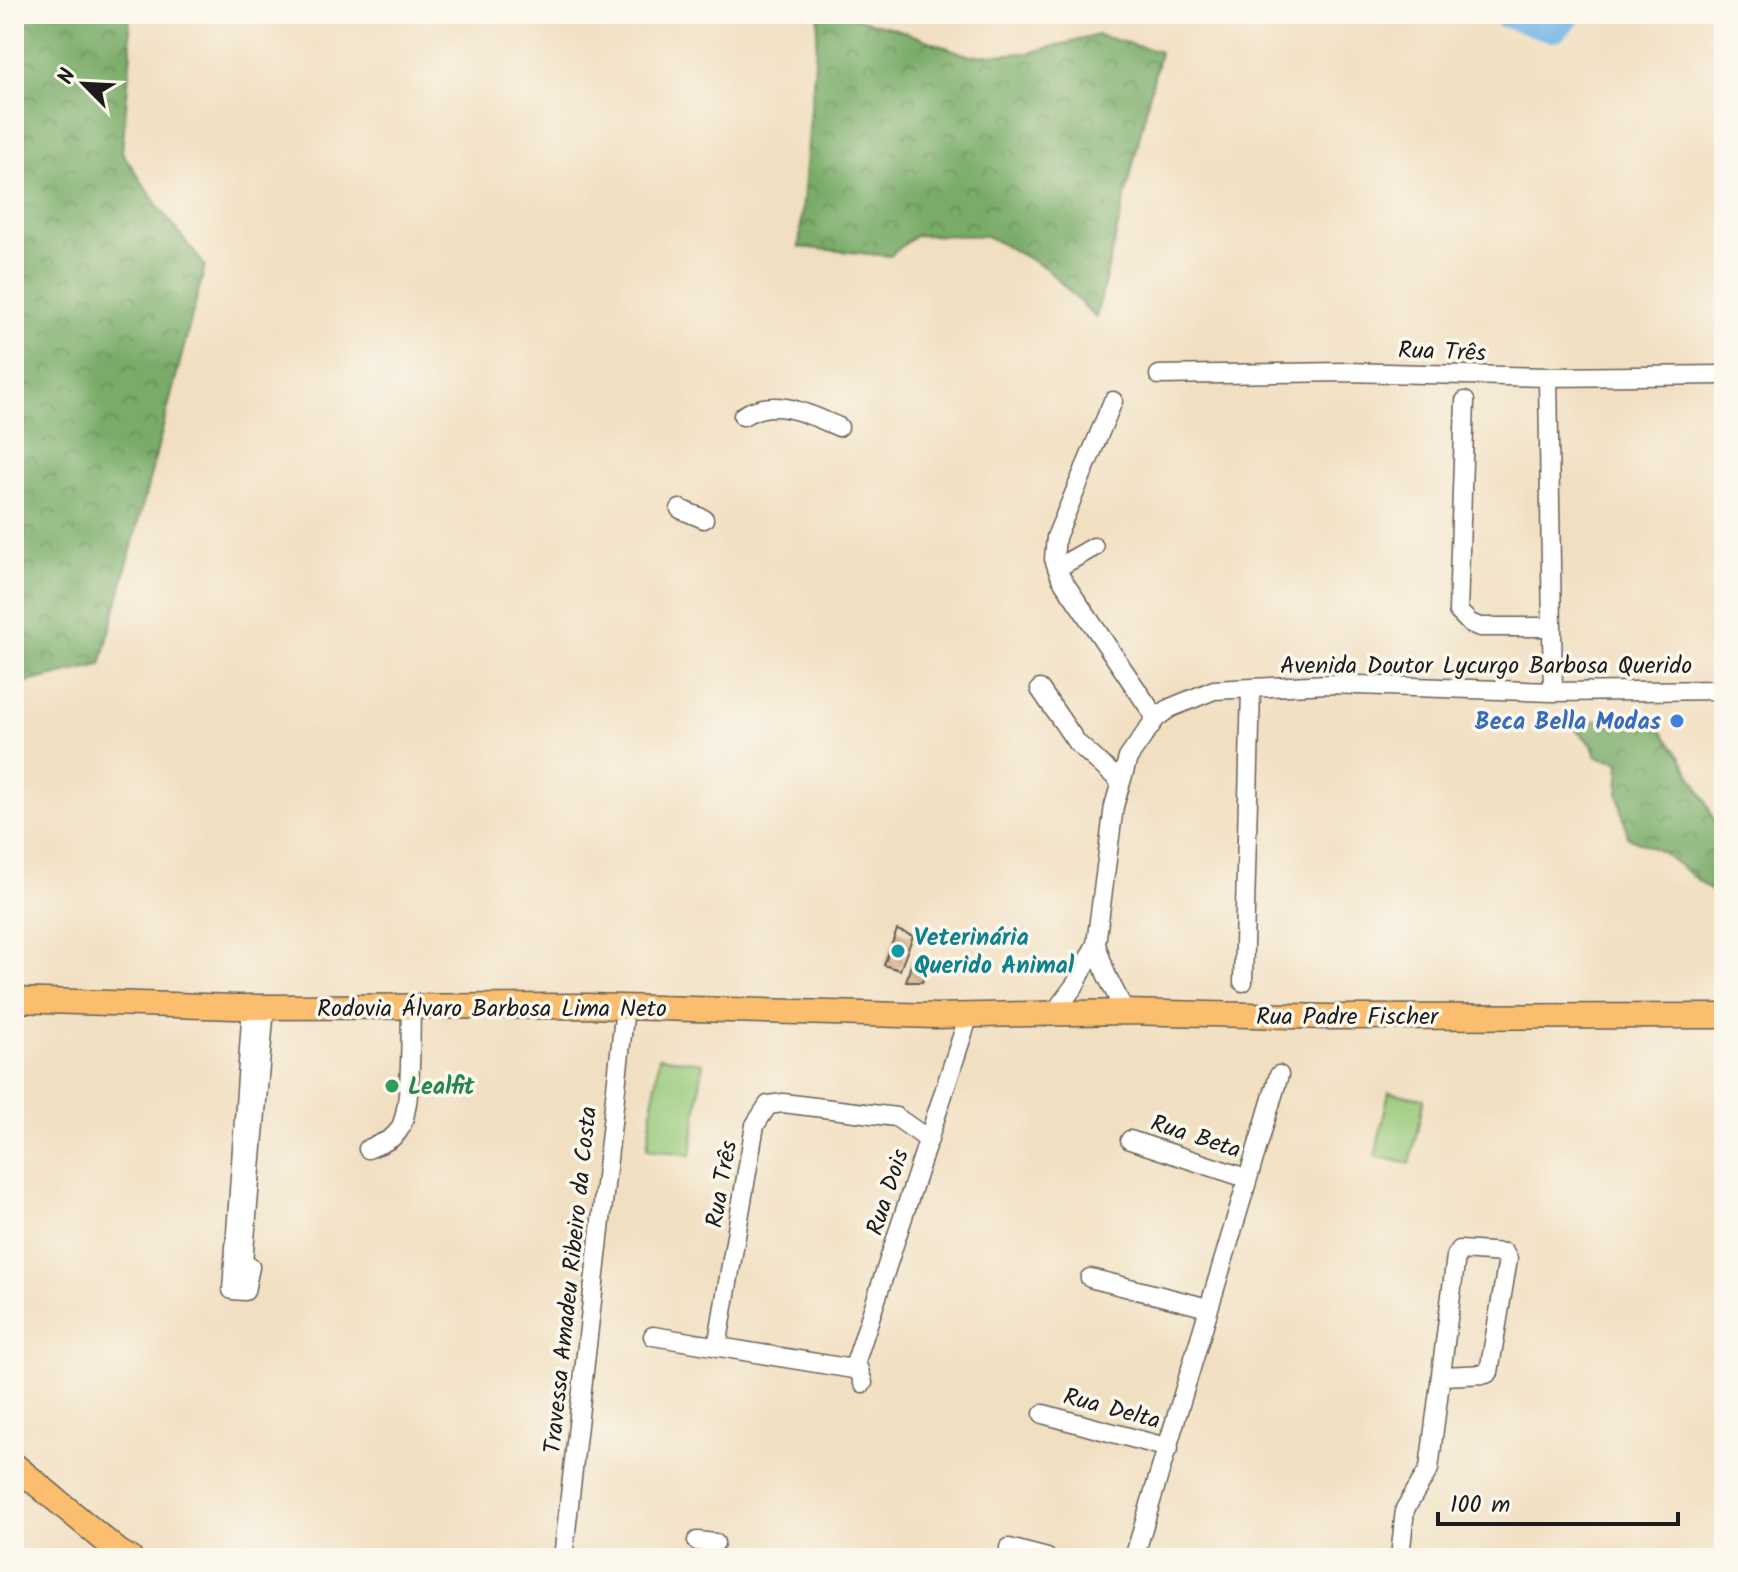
<svg xmlns="http://www.w3.org/2000/svg" width="1738" height="1572" font-family="Kalam,sans-serif">
  <style>
    .forest { fill: url(#forest-crowns); stroke: #4a6442; stroke-width: 2 }
    .park { fill: #97c878; stroke: #5a724a; stroke-width: 2 }
    .lines { fill: none; stroke-linecap: round; stroke-linejoin: round }
    .river { stroke: #6fb3e5; stroke-width: 28 }
    .building { fill: url(#building-back-hatch) }
    .minor-casing { stroke: #676056; stroke-width: 21 }
    .major-casing { stroke: #676056; stroke-width: 27 }
    .minor { stroke: #fff; stroke-width: 18 }
    .major { stroke: #fabe6e; stroke-width: 24 }
    .shop-dot { fill: #3f7fe0; stroke: #fbf7ec; stroke-width: 3 }
    .culture-dot { fill: #0f9aa8; stroke: #fbf7ec; stroke-width: 3 }
    .leisure-dot { fill: #2e9e5b; stroke: #fbf7ec; stroke-width: 3 }
    .labels { text-anchor: middle; stroke-width: 7; stroke-linejoin: round; paint-order: stroke }
    .street-label { font-size: 24px; fill: #1c1c1c; stroke: #fbf7ec }
    .shop-label { font-size: 24px; font-weight: bold; fill: #366cbe; stroke: #fbf7ec; text-anchor: end }
    .culture-label { font-size: 24px; font-weight: bold; fill: #0d838f; stroke: #fbf7ec; text-anchor: start }
    .leisure-label { font-size: 24px; font-weight: bold; fill: #27864d; stroke: #fbf7ec; text-anchor: start }
  </style>
  <defs>
    <pattern id="forest-crowns" width="20" height="18" patternUnits="userSpaceOnUse" patternTransform="scale(2)"><rect width="20" height="18" fill="#79ac68"/><path d="M2 6a3 3 0 1 1 6 0M12 15a3 3 0 1 1 6 0" fill="none" stroke="#628b55"/></pattern>
    <pattern id="building-back-hatch" width="6" height="6" patternUnits="userSpaceOnUse" patternTransform="scale(2)"><rect width="6" height="6" fill="#dcb792"/><path d="M-1 5l2 2M0 0l6 6M5-1l2 2" fill="none" stroke="#bc9d7d"/></pattern>
  </defs>
  <rect width="100%" height="100%" fill="#fbf7ec"/>
  <filter id="ink" filterUnits="userSpaceOnUse"><feTurbulence type="fractalNoise" baseFrequency=".0125" numOctaves="2"/><feDisplacementMap in="SourceGraphic" scale="16" xChannelSelector="R" yChannelSelector="G"/><feConvolveMatrix kernelMatrix="1 2 1 2 8 2 1 2 1" color-interpolation-filters="sRGB"/></filter>
  <filter id="wash" filterUnits="userSpaceOnUse"><feTurbulence type="fractalNoise" baseFrequency=".006" numOctaves="4" result="noise"/><feDisplacementMap in="SourceGraphic" scale="32" xChannelSelector="R" yChannelSelector="G"/><feGaussianBlur stdDeviation="1.8" result="paint"/><feColorMatrix in="noise" values="0 0 0 0 0 0 0 0 0 0 0 0 0 0 0 0 0 1.4 0 .05"/><feComposite in="paint" operator="in"/></filter>
  <g filter="url(#wash)">
    <rect width="100%" height="100%" fill="#f1dfc1"/>
    <path class="forest" d="M14 14H129L131 51 122 152 158 206 205 266 101 665 14 685Z
      M819 14H839L897 29 970 56 1028 53 1098 35 1160 52 1096 318 1046 268 987 236 916 235 890 256 799 247Z
      M1651 718 1681 757 1705 800 1724 843V857L1714 893 1662 852 1628 837 1618 793 1620 762 1597 757 1592 745 1567 720 1615 721Z"/>
    <path class="park" d="M659 1057 703 1063 691 1155 647 1149Z
      M1389 1092 1424 1099 1410 1164 1375 1156Z"/>
    <g class="lines">
      <path class="river" d="M1506 14 1554 28 1568 14"/>
    </g>
    <g id="blocks">
      <path class="building" d="M897 930 913 936 900 970 884 965Z
        M912 961 928 966 922 982H906Z"/>
    </g>
  </g>
  <g filter="url(#ink)">
    <use href="#blocks" fill-opacity="0" stroke="#676056" stroke-width="2"/>
    <g class="lines">
      <g class="minor-casing">
        <path id="minor" d="M1159 375 1345 372 1548 377 1724 375
          M1548 377 1553 692
          M1113 401 1056 537 1054 559 1061 578 1156 718
          M1465 401 1458 611 1470 623 1480 627H1551
          M743 416C775 396 808 414 839 427
          M680 509 704 519
          M1057 568 1094 547
          M1040 689 1077 743 1121 782
          M1096 944 1106 974 1125 1012
          M1243 982 1251 689
          M252 1006 232 1290 245 1291 250 1267 243 1263 265 1007
          M1054 1013 1075 985 1096 944 1114 806 1128 758 1156 718 1170 708 1214 690 1328 684 1553 692 1724 690
          M1130 1140 1246 1178
          M368 1149C379 1144 392 1141 399 1130 413 1108 410 1033 411 1005
          M1090 1278 1208 1308
          M653 1336 859 1370
          M717 1347 755 1125 768 1105 783 1103 896 1117 929 1140
          M863 1383 856 1361 969 1015
          M1043 1414 1169 1448
          M697 1541 715 1543
          M1009 1548 1047 1558
          M563 1558 625 1008
          M1134 1558 1279 1075
          M1400 1558 1405 1509 1429 1469 1456 1256 1460 1250 1505 1253 1508 1259 1489 1372 1486 1374 1443 1376"/>
      </g>
      <g class="major-casing">
        <path id="major" d="M14 1000 235 1007 586 1006 935 1016 1125 1012 1329 1017 1724 1016
          M14 1465 119 1552 130 1558"/>
      </g>
      <use href="#minor" class="minor"/>
      <use href="#major" class="major"/>
    </g>
  </g>
  <circle class="shop-dot" cx="1677" cy="721" r="8"/>
  <circle class="culture-dot" cx="898" cy="951" r="8"/>
  <circle class="leisure-dot" cx="392" cy="1086" r="8"/>
  <g class="labels">
    <g class="street-label">
      <text transform="translate(1442 351) rotate(2)" y="8">Rua Três</text>
      <text x="1486" y="673">Avenida Doutor Lycurgo Barbosa Querido</text>
      <text x="492" y="1016">Rodovia Álvaro Barbosa Lima Neto</text>
      <text x="1347" y="1024">Rua Padre Fischer</text>
      <text transform="translate(1196 1136) rotate(18)" y="8">Rua Beta</text>
      <text transform="translate(721 1184) rotate(-80)" y="8">Rua Três</text>
      <text transform="translate(887 1192) rotate(-72)" y="8">Rua Dois</text>
      <text transform="translate(570 1280) rotate(-84)" y="8">Travessa Amadeu Ribeiro da Costa</text>
      <text transform="translate(1112 1408) rotate(15)" y="8">Rua Delta</text>
    </g>
    <g class="shop-label">
      <text x="1661" y="729">Beca Bella Modas</text>
    </g>
    <g class="culture-label">
      <text x="914" y="945">Veterinária<tspan x="914" dy="28">Querido Animal</tspan></text>
    </g>
    <g class="leisure-label">
      <text x="408" y="1094">Lealfit</text>
    </g>
  </g>
  <rect width="1738" height="1572" fill="none" stroke="#fbf7ec" stroke-width="48"/>
  <g transform="translate(84 84) rotate(294)" stroke="#fbf7ec" stroke-width="6" paint-order="stroke">
  <path d="M0-6L14 30L0 20L-14 30Z" fill="#1c1c1c"/>
  <text y="-12" font-size="22" font-weight="bold" text-anchor="middle" fill="#1c1c1c">N</text>
  </g>
  <path d="M1438 1512v12h240v-12" fill="none" stroke="#1c1c1c" stroke-width="4"/>
  <text x="1450" y="1512" font-size="24" fill="#1c1c1c" stroke="#fbf7ec" stroke-width="6" paint-order="stroke">100 m</text>
</svg>
